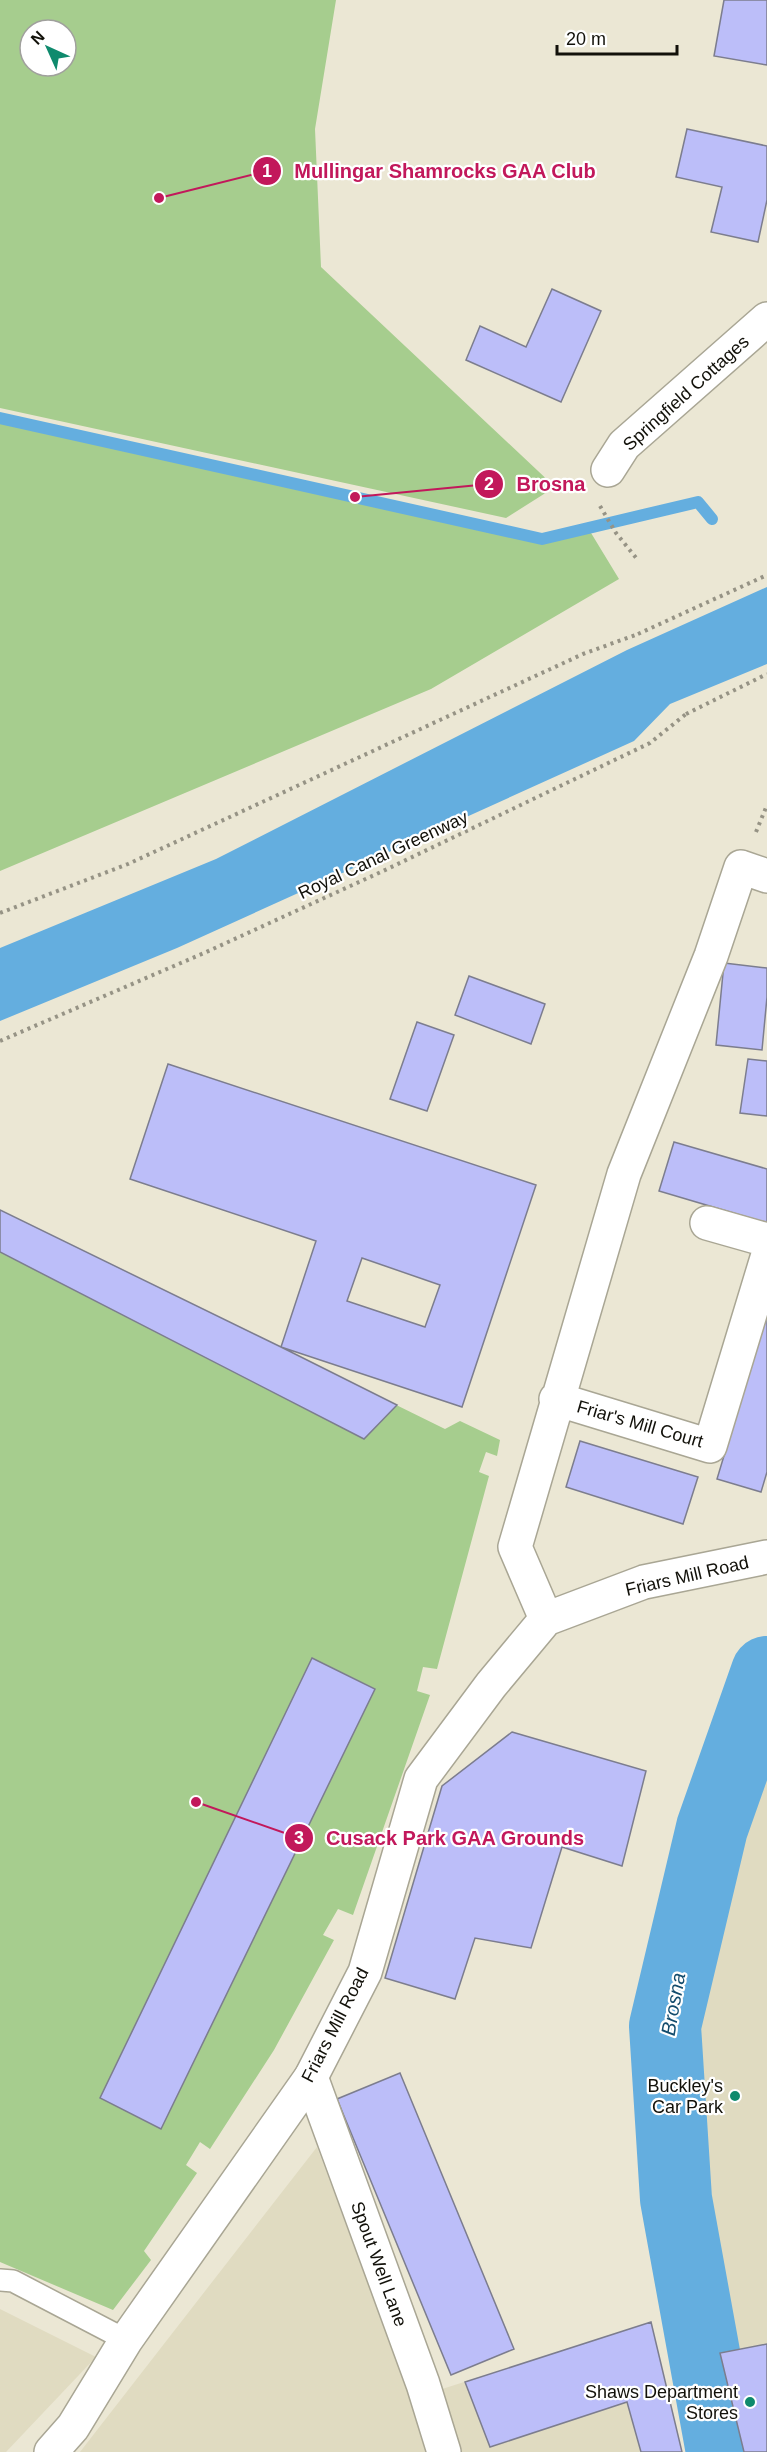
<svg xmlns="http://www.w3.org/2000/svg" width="767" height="2452" font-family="Helvetica,sans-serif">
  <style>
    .built { fill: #e0dbc1 }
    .green { fill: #a6cd8e; fill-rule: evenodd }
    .water { fill: #64aedf }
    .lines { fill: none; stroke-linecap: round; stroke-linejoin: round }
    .stream { stroke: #64aedf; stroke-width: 12 }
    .river { stroke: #64aedf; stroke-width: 72 }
    .building { fill: #bcbef9; stroke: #7c7d8e; stroke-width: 1.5; fill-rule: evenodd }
    .service-casing { stroke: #a9a694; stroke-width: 24 }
    .minor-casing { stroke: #a9a694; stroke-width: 36 }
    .tertiary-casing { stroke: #a9a694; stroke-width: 36 }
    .path { stroke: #969385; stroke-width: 4; stroke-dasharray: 3 4.5; stroke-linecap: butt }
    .service { stroke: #fff; stroke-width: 21 }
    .minor { stroke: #fff; stroke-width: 33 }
    .tertiary { stroke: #fff; stroke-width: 33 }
    .path-bridge { stroke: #969385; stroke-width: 4; stroke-dasharray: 3 4.5; stroke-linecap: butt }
    .poi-dot { fill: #0f8a6d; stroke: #fff; stroke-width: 2 }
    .labels { text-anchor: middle; stroke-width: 4.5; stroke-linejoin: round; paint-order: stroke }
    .street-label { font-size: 18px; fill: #12110a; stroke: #fff }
    .poi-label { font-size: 18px; fill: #12110a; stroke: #fff; text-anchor: end }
    .water-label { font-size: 20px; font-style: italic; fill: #134c6d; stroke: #fff }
    .leader { fill: none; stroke: #c2185b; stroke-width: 2 }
    .callout-dot { fill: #c2185b; stroke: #fff; stroke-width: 2 }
    .mark-label { font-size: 18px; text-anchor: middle; font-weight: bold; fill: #fff }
    .callout-label { font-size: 20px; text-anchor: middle; font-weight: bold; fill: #c2185b; stroke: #fff; stroke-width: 4.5; stroke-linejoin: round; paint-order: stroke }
  </style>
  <rect width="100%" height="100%" fill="#ebe7d4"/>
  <path class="built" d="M749 1747 767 1751V2452H738L708 2320 690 2129 695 1969Z
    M317 2147 411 2399 651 2322 682 2452H80Z
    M0 2309 96 2357 6 2452H0Z"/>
  <path class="green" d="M0 0H336L315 129 321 267 555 487 506 518 0 408ZM30 30H66V66H30Z
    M0 418 542 539 588 528 619 579 431 689 0 871Z
    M0 1210 445 1429 460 1421 500 1440 497 1456 486 1452 479 1472 489 1476 437 1669 423 1667 417 1691 430 1695 353 1915 338 1909 323 1935 334 1940 274 2050 210 2149 200 2142 186 2165 197 2173 144 2251 151 2260 113 2310 0 2262Z"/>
  <path class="water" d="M767 587V664L670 704 634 741 177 948 0 1021V948L216 859 627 650Z"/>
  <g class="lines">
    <path class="stream" d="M0 418 542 539 698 502 712 519"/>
    <path class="river" d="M722 2452 676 2199 665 2026 712 1828 767 1672"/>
  </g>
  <path class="building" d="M724 0H767V65L714 56Z
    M687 129 767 146V200L758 242 711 232 722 187 676 177Z
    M552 289 601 311 561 402 466 360 480 326 526 347Z
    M724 963 767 968V997L762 1050 716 1045Z
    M469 976 545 1004 531 1044 455 1015Z
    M417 1022 454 1035 427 1111 390 1099Z
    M748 1059 767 1061V1116L740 1113Z
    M168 1064 536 1185 462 1407 281 1347 316 1241 130 1179ZM362 1258 440 1285 425 1327 347 1301Z
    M674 1142 767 1169V1223L659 1191Z
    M0 1210 281 1347 397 1405 364 1439 0 1252Z
    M767 1313V1472L761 1492 717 1479Z
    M580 1441 698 1477 683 1524 566 1487Z
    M312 1658 375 1689 161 2129 100 2098Z
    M512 1732 646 1771 622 1866 562 1847 531 1948 475 1938 455 1999 385 1978 442 1786Z
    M400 2073 514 2349 451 2375 337 2099Z
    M651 2322 682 2452H641L627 2402 490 2447 465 2382Z
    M767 2344V2452H744L720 2353Z"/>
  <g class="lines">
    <g class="service-casing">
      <path id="service" d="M0 2280 13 2281 126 2340"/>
    </g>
    <g class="minor-casing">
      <path id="minor" d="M608 470 624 445 767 319
        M707 1223 767 1240
        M556 1399 710 1446 767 1258
        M546 1619 515 1547 624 1174 711 956 741 867 767 876
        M311 2077 423 2384 444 2452"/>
    </g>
    <g class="tertiary-casing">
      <path id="tertiary" d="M51 2452 73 2427 126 2340 311 2077 365 1972 421 1779 491 1685 546 1619 644 1582 767 1557"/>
    </g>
    <path class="path" d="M600 506 616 533 637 559
      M756 832 767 805
      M0 913 128 864 583 654 638 634
      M0 1041 204 953 381 872 650 743 686 714"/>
    <use href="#service" class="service"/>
    <use href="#minor" class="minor"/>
    <use href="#tertiary" class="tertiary"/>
    <path class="path-bridge" d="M638 634 767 575
      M686 714 767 674"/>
  </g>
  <g class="poi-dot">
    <circle cx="735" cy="2096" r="6"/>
    <circle cx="750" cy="2402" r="6"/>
  </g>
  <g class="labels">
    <g class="street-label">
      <text transform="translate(686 393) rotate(-42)" y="6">Springfield Cottages</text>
      <text transform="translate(383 855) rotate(-25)" y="6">Royal Canal Greenway</text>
      <text transform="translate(640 1424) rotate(16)" y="6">Friar's Mill Court</text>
      <text transform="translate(687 1576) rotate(-13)" y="6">Friars Mill Road</text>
      <text transform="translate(335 2025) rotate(-63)" y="6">Friars Mill Road</text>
      <text transform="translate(379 2264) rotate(70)" y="6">Spout Well Lane</text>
    </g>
    <g class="poi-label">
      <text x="723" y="2092">Buckley's<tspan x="723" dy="21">Car Park</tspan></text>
      <text x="738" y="2398">Shaws Department<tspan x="738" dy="21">Stores</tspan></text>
    </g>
    <g class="water-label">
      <text transform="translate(673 2004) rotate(-80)" y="7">Brosna</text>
    </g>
  </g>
  <path class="leader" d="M159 198L267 171M355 497L489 484M196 1802L299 1838"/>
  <g class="callout-dot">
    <circle cx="159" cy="198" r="6"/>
    <circle cx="355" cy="497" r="6"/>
    <circle cx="196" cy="1802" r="6"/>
    <circle cx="267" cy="171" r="15"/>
    <circle cx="489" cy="484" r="15"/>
    <circle cx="299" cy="1838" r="15"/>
  </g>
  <g class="mark-label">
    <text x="267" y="177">1</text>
    <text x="489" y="490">2</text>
    <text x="299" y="1844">3</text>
  </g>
  <g class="callout-label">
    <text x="445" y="178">Mullingar Shamrocks GAA Club</text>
    <text x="551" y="491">Brosna</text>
    <text x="455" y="1845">Cusack Park GAA Grounds</text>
  </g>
  <g transform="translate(48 48) rotate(315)"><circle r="28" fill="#ffffff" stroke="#a0a09d" stroke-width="1.5"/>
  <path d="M0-4.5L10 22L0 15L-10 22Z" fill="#0f8a6d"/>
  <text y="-9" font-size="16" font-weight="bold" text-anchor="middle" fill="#12110a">N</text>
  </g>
  <path d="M557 45v9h120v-9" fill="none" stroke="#12110a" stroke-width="3"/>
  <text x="566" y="45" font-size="18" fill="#12110a" stroke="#ffffff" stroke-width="4.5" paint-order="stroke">20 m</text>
</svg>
